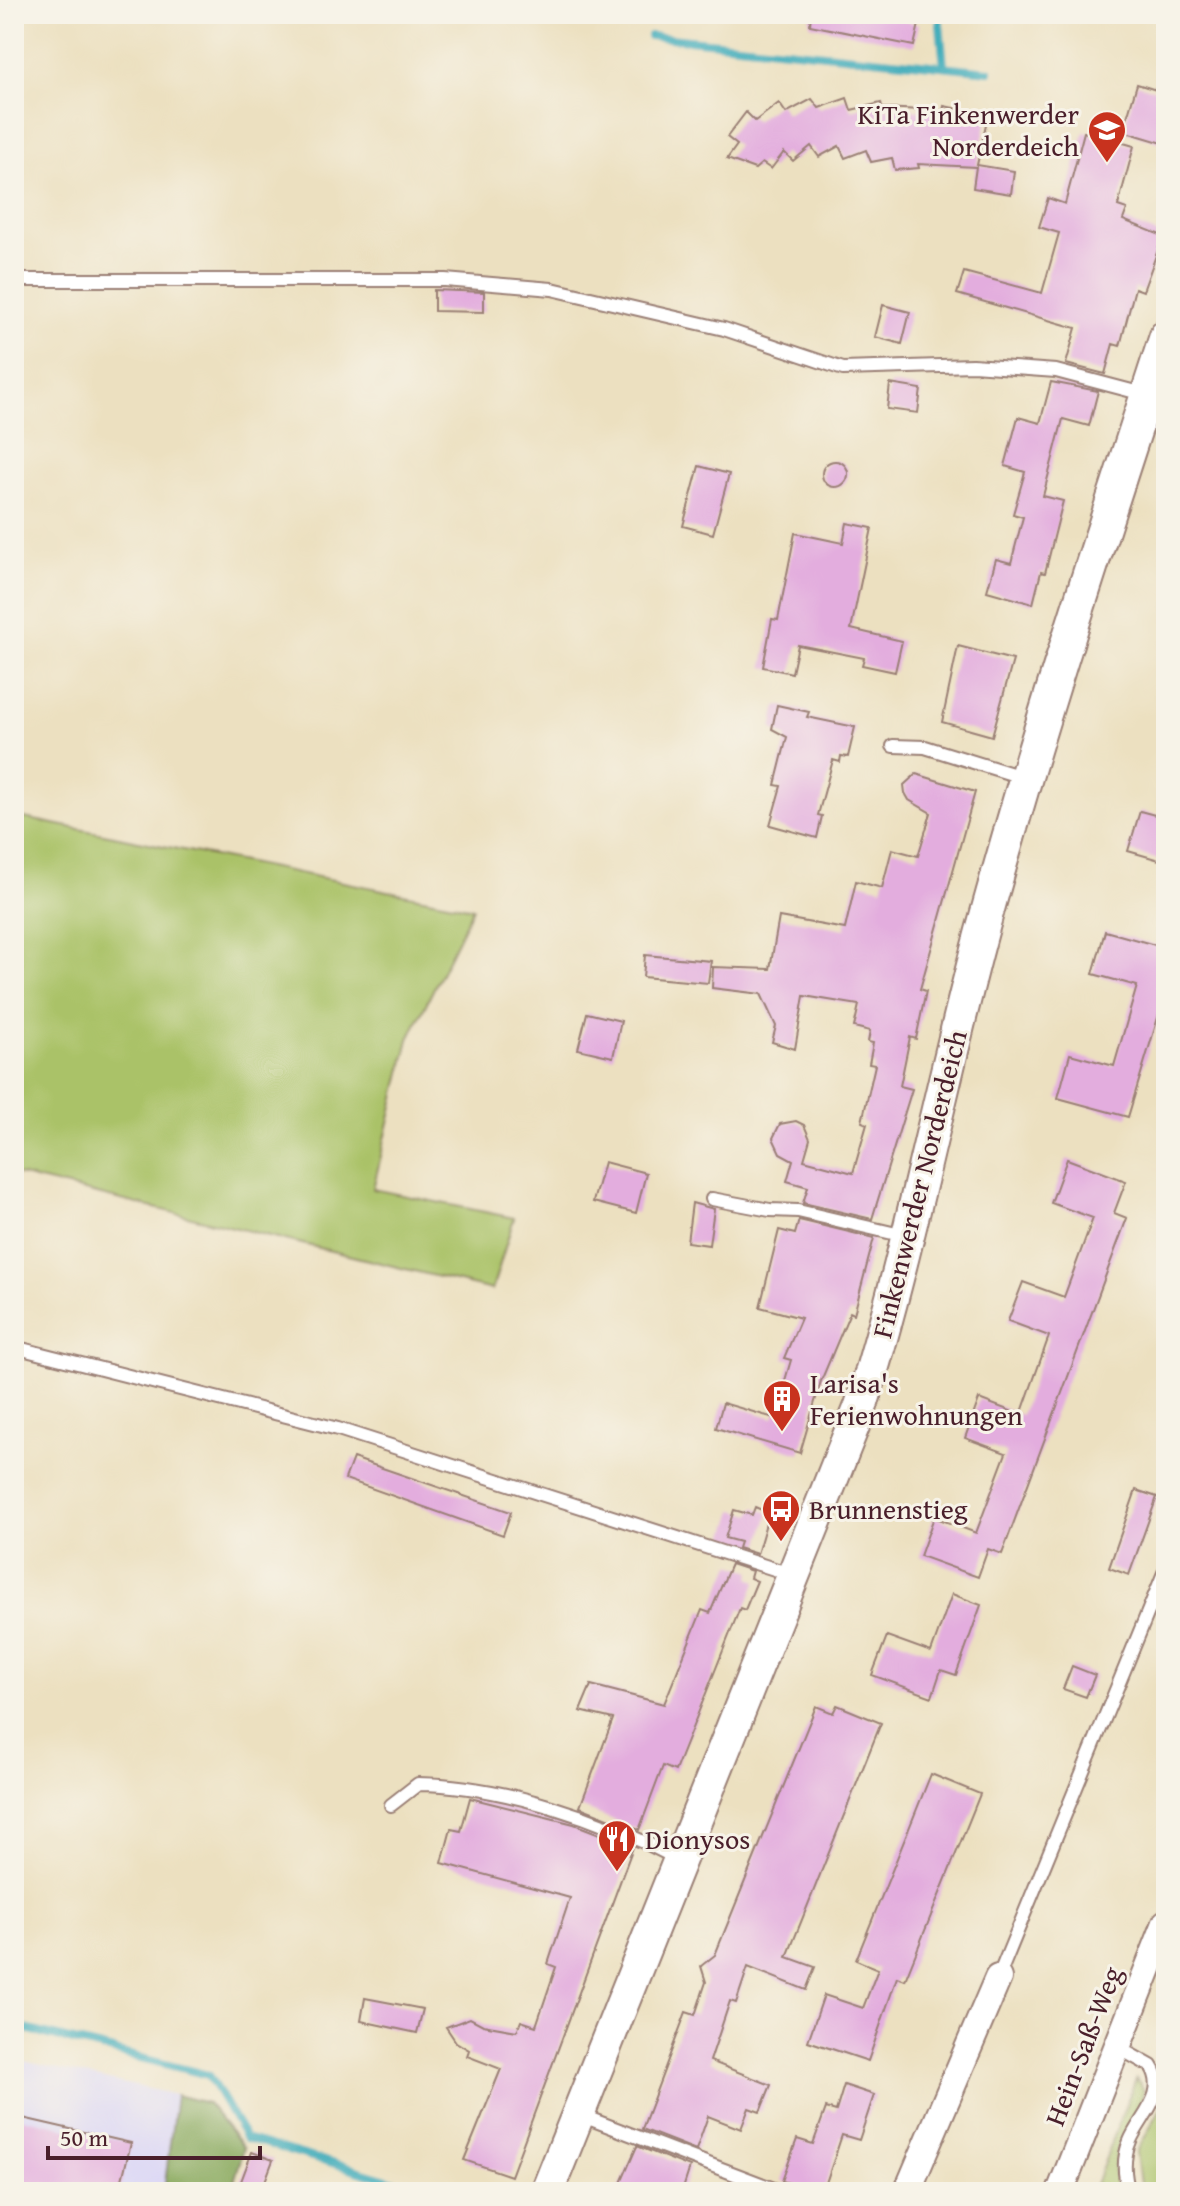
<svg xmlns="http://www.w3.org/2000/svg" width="1180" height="2206" font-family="'Gentium Book Plus',serif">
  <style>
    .built { fill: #dad6f7 }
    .green { fill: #aac268; stroke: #7a704a; stroke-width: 2 }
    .forest { fill: #87a85c; stroke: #686444; stroke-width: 2 }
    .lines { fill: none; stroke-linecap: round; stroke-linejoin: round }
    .stream { stroke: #3baab9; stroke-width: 8 }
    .building { fill: #e3adde }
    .service-casing { stroke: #9b8076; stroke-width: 16 }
    .minor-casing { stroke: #9b8076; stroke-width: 30 }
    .tertiary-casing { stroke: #9b8076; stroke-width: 36 }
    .service { stroke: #fff; stroke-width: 12 }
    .minor { stroke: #fff; stroke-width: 26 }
    .tertiary { stroke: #fff; stroke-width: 32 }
    .labels { text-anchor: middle; stroke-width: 6; stroke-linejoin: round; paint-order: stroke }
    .poi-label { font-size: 28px; fill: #4a1f2b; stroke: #f7f3e8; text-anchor: start }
    .street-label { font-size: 28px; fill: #4a1f2b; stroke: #f7f3e8 }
  </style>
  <rect width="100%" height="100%" fill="#f7f3e8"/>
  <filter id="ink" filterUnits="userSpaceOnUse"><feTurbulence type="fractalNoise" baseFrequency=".0125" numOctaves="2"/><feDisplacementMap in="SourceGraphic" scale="16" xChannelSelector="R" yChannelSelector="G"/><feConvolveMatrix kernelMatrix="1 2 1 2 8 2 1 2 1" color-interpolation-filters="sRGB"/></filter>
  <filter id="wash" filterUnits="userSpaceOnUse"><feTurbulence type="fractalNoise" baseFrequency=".006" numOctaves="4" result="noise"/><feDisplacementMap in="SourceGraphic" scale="32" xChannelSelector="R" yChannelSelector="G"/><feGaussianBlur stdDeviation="1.8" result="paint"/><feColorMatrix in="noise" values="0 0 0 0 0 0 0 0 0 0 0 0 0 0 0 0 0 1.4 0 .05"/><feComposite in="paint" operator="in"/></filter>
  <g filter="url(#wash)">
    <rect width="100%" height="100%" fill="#ece0c0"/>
    <path class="built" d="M14 2059 176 2095 165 2192H14Z"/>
    <path class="green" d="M14 816 473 908 409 1039 373 1189 514 1218 492 1290 14 1174Z
      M1136 2078 1144 2090C1135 2134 1105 2135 1118 2192H1093Z
      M1166 2099V2192H1141L1136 2153Z"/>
    <path class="forest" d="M176 2095 207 2103 244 2148 231 2192H164Z"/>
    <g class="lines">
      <path class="stream" d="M939 14 944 66
        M650 36 989 71
        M14 2026 208 2075 246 2138 418 2188"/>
    </g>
    <g id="blocks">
      <path class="building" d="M811 14H870L919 24 914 46 810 25Z
        M1137 84 1166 93V144L1123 131Z
        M847 98 851 110 881 103 882 108 943 111 944 106 988 115 977 165 1014 171 1011 194 973 188 976 167 918 164 919 168 895 170 892 158 871 162 866 150 845 158 839 146 819 157 811 146 793 161 784 152 771 169 762 163 755 169 727 159 737 145 727 137 746 112 755 121 779 103 786 113 812 99 819 108Z
        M1084 132 1134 146 1118 206 1127 209 1123 220 1163 236 1143 291 1135 288 1120 346 1113 344 1105 374 1066 364 1076 328 957 294 964 272 1042 293 1059 233 1039 227 1048 198 1065 204Z
        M434 290 484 292V312L434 311Z
        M883 305 910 312 902 344 875 337Z
        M1051 382 1098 391 1089 426 1063 419 1043 496 1063 501 1045 573 1041 572 1033 604 987 591 996 559 1011 563 1023 517 1013 514 1025 472 1005 466 1018 417 1040 423Z
        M890 384 921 389 918 413 887 409Z
        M822 474a13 13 0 1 1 26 0a13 13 0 1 1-26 0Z
        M699 466 729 474 713 534 683 526Z
        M847 523 872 528 851 629 902 641 895 672 862 665 864 658 798 645 792 673 763 667 772 619 778 620 795 533 843 543Z
        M958 646 1013 660 992 736 942 722Z
        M777 705 809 712 807 717 855 727 848 757 841 756 840 762 833 760 818 815 822 816 817 838 770 825 781 786 775 785 787 737 772 729Z
        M916 774 975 792 920 989 926 991 916 1039 910 1037 900 1086 912 1089 872 1219 803 1203 808 1187 787 1181 793 1160 780 1153 773 1138 780 1124 796 1121 804 1125 810 1139 804 1160 853 1173 867 1124 862 1122 875 1065 869 1064 873 1043 868 1042 870 1031 854 1027 859 1005 804 996 795 1049 772 1042 776 1026 761 994 712 988 713 967 770 969 779 917 845 929 856 881 882 888 892 849 918 856 931 813 909 800 905 793 904 785Z
        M1140 811 1166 818V862L1128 851Z
        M1105 931 1166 948V991L1128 1117 1058 1098 1070 1054 1114 1066 1137 986 1093 974Z
        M645 955 711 961 708 983 643 977Z
        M587 1013 621 1021 613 1057 578 1049Z
        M1067 1159 1126 1181 1114 1213 1127 1218 1002 1554 988 1549 978 1577 920 1556 934 1517 976 1533 1006 1453 965 1438 979 1399 1021 1415 1049 1336 1008 1321 1023 1282 1064 1297 1093 1218 1051 1203Z
        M604 1162 646 1173 636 1213 593 1202Z
        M692 1203 714 1209 709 1245 687 1242Z
        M799 1220 874 1238 854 1314 850 1312 821 1381 800 1453 716 1428 723 1403 774 1418 791 1360 784 1358 801 1318 760 1307 779 1230 795 1234Z
        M353 1458 511 1512 503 1535 345 1479Z
        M1136 1490 1157 1497 1129 1575 1109 1568Z
        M755 1507 769 1513 757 1554 738 1548 740 1542 725 1538 734 1510 752 1515Z
        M731 1564 752 1571 750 1578 757 1581 745 1610 740 1608 675 1771 663 1766 639 1830 580 1807 613 1719 580 1711 591 1685 664 1704 702 1610 710 1613Z
        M952 1594 981 1605 956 1675 941 1670 932 1697 872 1675 887 1636 931 1652Z
        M1072 1666 1095 1675 1086 1697 1063 1689Z
        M837 1705 881 1723 787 1957 815 1967 806 1990 748 1967 736 2003 730 2001 710 2061 771 2085 760 2112 749 2108 741 2129 708 2116 696 2150 642 2129 686 2012 695 2015 706 1982 701 1966 715 1955 816 1706 833 1713Z
        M931 1774 980 1794 905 1980 897 1977 868 2061 808 2041 824 1995 863 2008 878 1969 856 1960Z
        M470 1798 574 1824 633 1847 511 2176 464 2160 501 2069 467 2056 469 2050 456 2042 446 2027 470 2018 483 2025 517 2031 521 2021 536 2026 556 1967 548 1964 570 1898 442 1863 451 1829 461 1831Z
        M365 1998 423 2009 417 2033 361 2021Z
        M844 2085 874 2095 859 2140 842 2135 823 2192 782 2181 797 2139 813 2144 826 2108 836 2111Z
        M14 2116 131 2143 119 2192H14Z
        M637 2146 690 2167 682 2192H617Z
        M252 2152 273 2160 261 2192H237Z"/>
    </g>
  </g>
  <g filter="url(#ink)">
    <use href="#blocks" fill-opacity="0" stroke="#9b8076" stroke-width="2"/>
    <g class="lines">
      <g class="service-casing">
        <path id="service" d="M14 280H445L552 289 724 329 843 369 973 365 1056 371 1147 395
          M893 746 925 747 1025 778
          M712 1199 770 1210 798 1211 905 1236
          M14 1347 338 1429 793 1575
          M391 1805 418 1784C502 1785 603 1819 678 1859
          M998 1978 1166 1568
          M1117 2047 1151 2066C1169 2093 1140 2117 1130 2141 1123 2157 1124 2176 1129 2192
          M580 2115 782 2192"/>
      </g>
      <g class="minor-casing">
        <path id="minor" d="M907 2192 998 1978
          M1060 2192 1166 1923"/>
      </g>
      <g class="tertiary-casing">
        <path id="tertiary" d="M547 2192 861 1406C911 1246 941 1081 985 920 1039 723 1103 530 1166 336"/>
      </g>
      <use href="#service" class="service"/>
      <use href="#minor" class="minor"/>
      <use href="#tertiary" class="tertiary"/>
    </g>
  </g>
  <defs>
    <g id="school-pin" transform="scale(2)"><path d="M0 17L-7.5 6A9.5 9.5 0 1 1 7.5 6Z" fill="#c8321e" stroke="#f7f3e8"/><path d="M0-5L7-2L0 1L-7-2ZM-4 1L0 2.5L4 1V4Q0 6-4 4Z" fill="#fff"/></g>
    <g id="building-pin" transform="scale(2)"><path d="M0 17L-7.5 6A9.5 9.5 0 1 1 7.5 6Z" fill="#c8321e" stroke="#f7f3e8"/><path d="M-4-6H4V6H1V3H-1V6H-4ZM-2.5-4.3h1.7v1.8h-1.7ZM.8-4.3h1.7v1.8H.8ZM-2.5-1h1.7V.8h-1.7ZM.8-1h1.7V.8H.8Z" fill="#fff"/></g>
    <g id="bus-pin" transform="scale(2)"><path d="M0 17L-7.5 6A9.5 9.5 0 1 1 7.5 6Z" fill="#c8321e" stroke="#f7f3e8"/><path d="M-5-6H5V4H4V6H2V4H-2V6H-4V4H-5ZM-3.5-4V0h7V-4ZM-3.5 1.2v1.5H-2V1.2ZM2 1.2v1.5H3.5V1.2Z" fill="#fff"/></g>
    <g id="restaurant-pin" transform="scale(2)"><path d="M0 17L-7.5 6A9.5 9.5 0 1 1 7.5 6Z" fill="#c8321e" stroke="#f7f3e8"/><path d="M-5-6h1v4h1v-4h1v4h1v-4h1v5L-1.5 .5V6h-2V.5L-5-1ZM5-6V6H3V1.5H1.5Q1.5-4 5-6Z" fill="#fff"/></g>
  </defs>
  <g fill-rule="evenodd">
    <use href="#school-pin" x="1107" y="130"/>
    <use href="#building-pin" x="782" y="1399"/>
    <use href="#bus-pin" x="781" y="1509"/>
    <use href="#restaurant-pin" x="617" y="1839"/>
  </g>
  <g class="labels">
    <g class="poi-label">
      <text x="1079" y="124" text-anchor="end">KiTa Finkenwerder<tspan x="1079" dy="32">Norderdeich</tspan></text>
      <text x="810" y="1393">Larisa's<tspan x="810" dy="32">Ferienwohnungen</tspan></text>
      <text x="809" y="1519">Brunnenstieg</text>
      <text x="645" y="1849">Dionysos</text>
    </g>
    <g class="street-label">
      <text transform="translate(919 1184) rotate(-76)" y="10">Finkenwerder Norderdeich</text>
      <text transform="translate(1083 2046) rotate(-69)" y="10">Hein-Saß-Weg</text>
    </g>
  </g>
  <rect width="1180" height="2206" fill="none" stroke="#f7f3e8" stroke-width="48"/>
  <path d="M48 2146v12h212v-12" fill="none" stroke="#4a1f2b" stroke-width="4"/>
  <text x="60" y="2146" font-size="24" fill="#4a1f2b" stroke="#f7f3e8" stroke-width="6" paint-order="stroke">50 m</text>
</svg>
